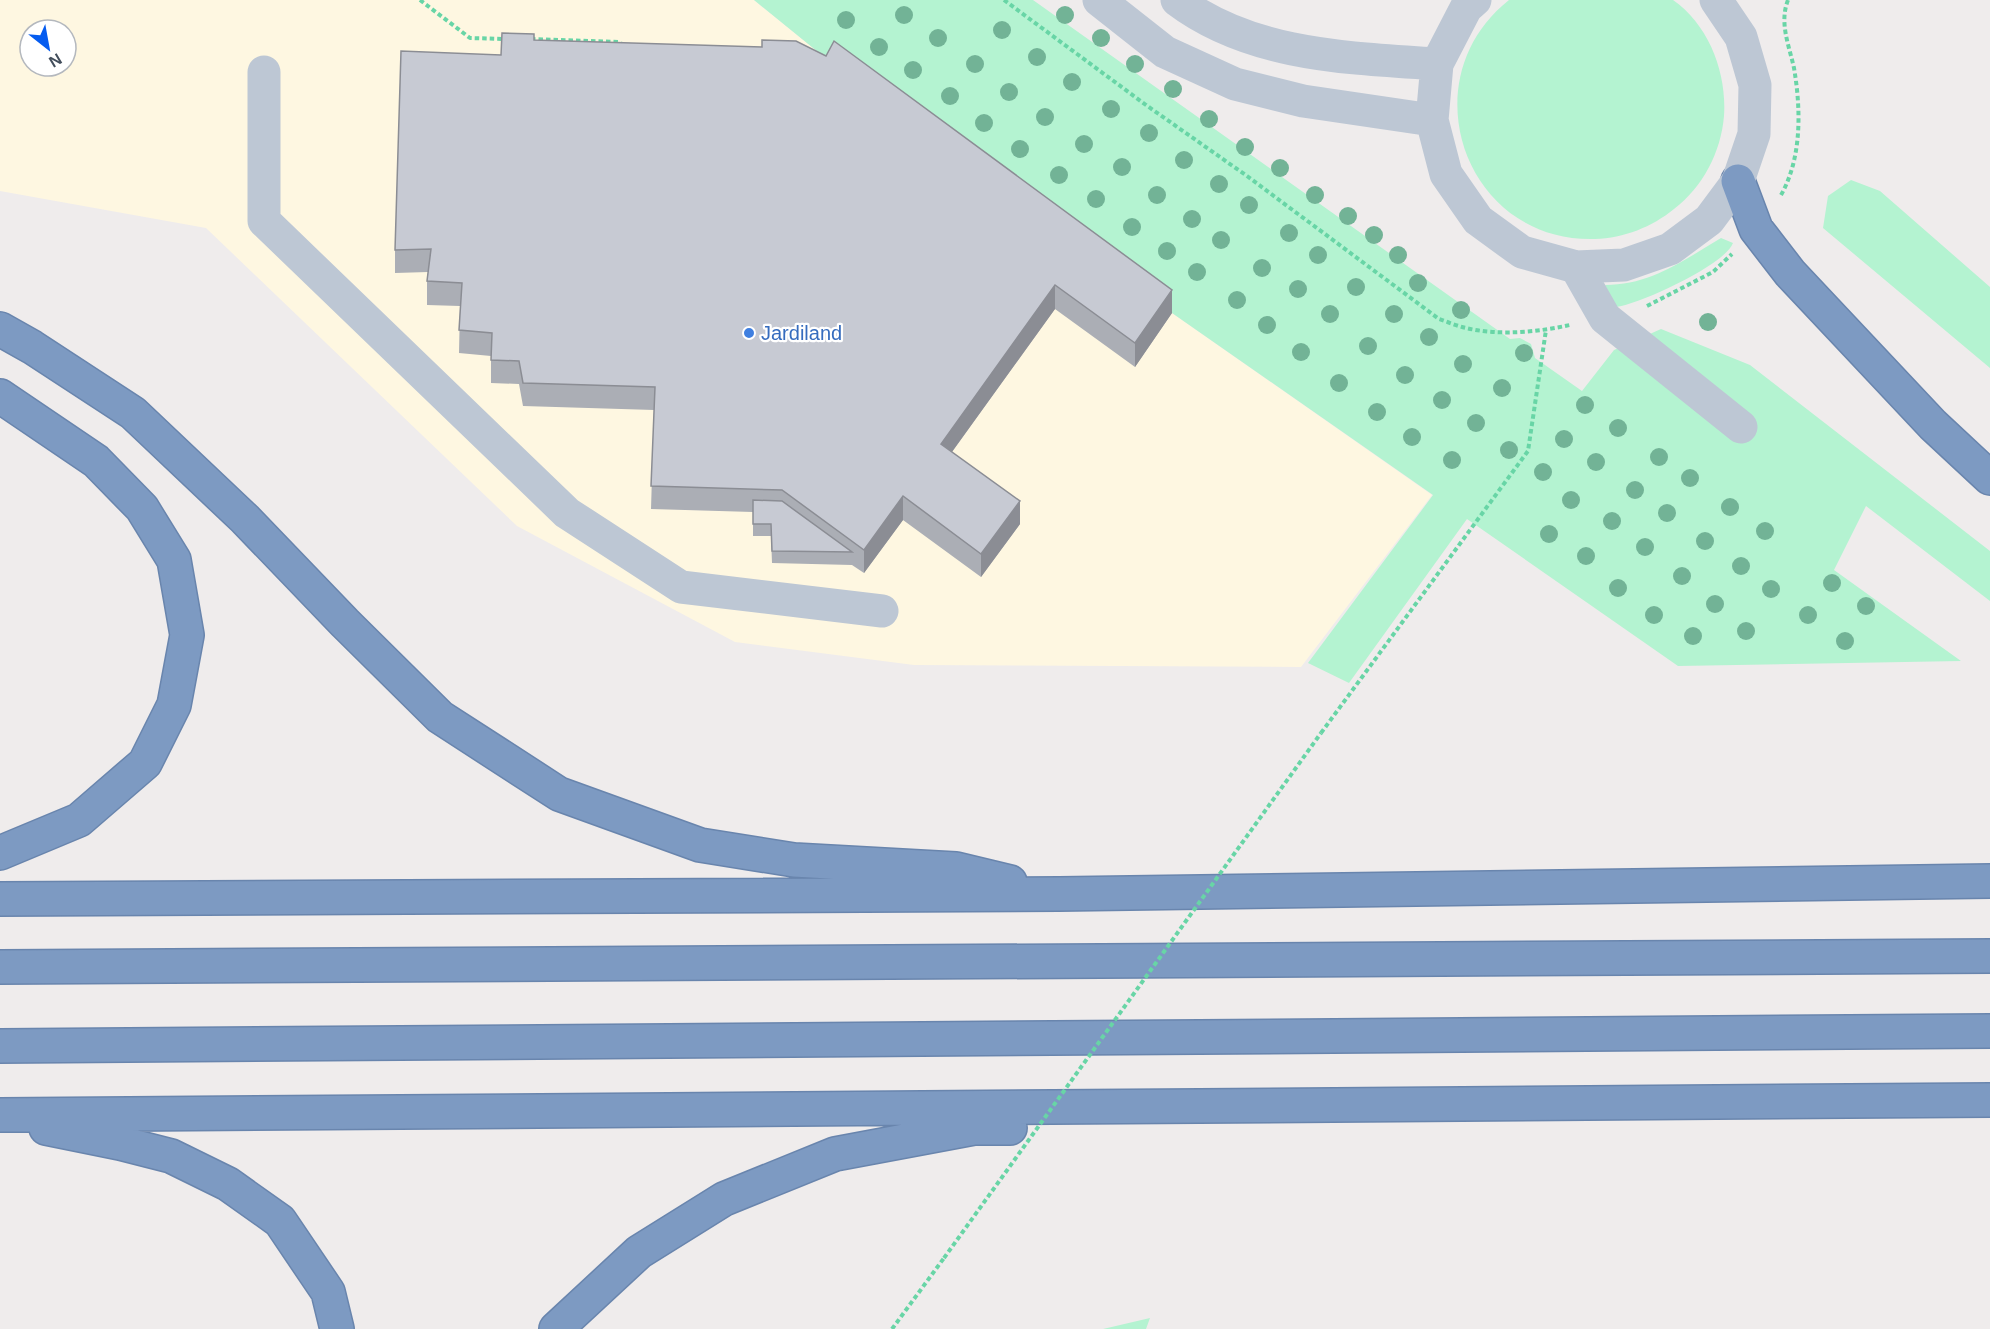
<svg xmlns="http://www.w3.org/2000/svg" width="1990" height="1329" font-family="Arial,sans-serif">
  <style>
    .commercial { fill: #fef7e1; fill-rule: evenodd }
    .green { fill: #b4f3d1 }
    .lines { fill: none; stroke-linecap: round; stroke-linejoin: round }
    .highway-casing { stroke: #6985ad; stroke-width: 36 }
    .path { stroke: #68d5a6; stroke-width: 4; stroke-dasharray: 4.5 3; stroke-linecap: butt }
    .minor { stroke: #bdc7d4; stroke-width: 33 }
    .highway { stroke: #7d9ac2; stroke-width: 33 }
    .path-bridge { stroke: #68d5a6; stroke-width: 4; stroke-dasharray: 4.5 3; stroke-linecap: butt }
    .tree { fill: #72b396 }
    .wall { fill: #abaeb5 }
    .shaded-wall { fill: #8b8d94 }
    .building { fill: #c7cad3; stroke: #8b8d94; stroke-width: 1.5 }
    .shop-dot { fill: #3f7fe0; stroke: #fff; stroke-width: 2 }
    .labels { text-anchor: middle; stroke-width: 4.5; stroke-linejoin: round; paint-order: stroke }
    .shop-label { font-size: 20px; fill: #366cbe; stroke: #fff; text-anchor: start }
  </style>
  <rect width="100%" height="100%" fill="#efecec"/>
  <path class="commercial" d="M0 0H754L834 65 1172 313 1432 495 1301 667 914 665 735 642 517 526 206 228 0 191ZM30 30H66V66H30Z"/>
  <path class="green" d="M754 0H1033L1510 339 1520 338 1531 344 1535 358 1582 391 1614 350 1661 329 1750 365 1990 551V601L1866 506 1834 570 1961 661 1678 666 1467 519 1349 683 1308 663 1433 495 1172 313 834 65Z
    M1509 0H1673C1709 25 1727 73 1724 116 1721 152 1703 187 1674 209 1652 227 1624 238 1595 239 1465 243 1408 80 1509 0Z
    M1851 180 1880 191 1990 287V368L1823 228 1828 196Z
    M1721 238 1733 243C1725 265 1640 304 1616 307L1605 285C1651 285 1684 260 1721 238Z
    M1150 1318 1146 1329H1103Z"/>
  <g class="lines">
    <g class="highway-casing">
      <path id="highway" d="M1738 181 1756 229 1790 273 1933 425 1990 478
        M0 329 32 347 133 413 245 519 345 623 440 717 559 794 700 845 794 860 956 869 1010 882
        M0 396 96 461 142 508 174 560 187 635 174 705 145 763 79 820 0 853
        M0 899 1059 894 1990 881
        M0 967 1990 956
        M0 1046 1990 1031
        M0 1115 1990 1100
        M46 1128 120 1143 171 1156 228 1184 280 1221 328 1292 337 1329
        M556 1329 639 1252 724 1199 835 1154 974 1128H1010"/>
    </g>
    <path class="path" d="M420 0 470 38 505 39
      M1004 0 1146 105 1247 176 1439 319C1448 322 1457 326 1466 328 1499 336 1538 332 1570 325
      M531 39 618 42 622 44
      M1781 195C1802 158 1801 109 1794 68 1789 45 1779 23 1788 0
      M1647 306 1713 272 1732 254
      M1321 733 1528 451 1546 330
      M892 1329 944 1258"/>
    <path class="minor" d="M1099 0 1165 52 1235 84 1303 101 1432 120
      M1177 0C1251 56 1349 58 1437 64
      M1475 0 1466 8 1437 64 1432 120 1446 174 1478 220 1522 252 1576 267 1624 265 1670 249 1709 220 1738 181 1754 134 1755 85 1741 37 1716 0
      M264 72V221L567 513 681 587 882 611
      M1576 267 1605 318 1741 427"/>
    <use href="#highway" class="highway"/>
    <path class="path-bridge" d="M944 1258 1321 733"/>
  </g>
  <g class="tree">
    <circle cx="904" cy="15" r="9"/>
    <circle cx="1065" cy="15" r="9"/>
    <circle cx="846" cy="20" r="9"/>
    <circle cx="1002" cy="30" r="9"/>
    <circle cx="938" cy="38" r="9"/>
    <circle cx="1101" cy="38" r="9"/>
    <circle cx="879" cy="47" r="9"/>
    <circle cx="1037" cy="57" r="9"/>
    <circle cx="975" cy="64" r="9"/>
    <circle cx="1135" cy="64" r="9"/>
    <circle cx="913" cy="70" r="9"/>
    <circle cx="1072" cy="82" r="9"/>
    <circle cx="1173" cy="89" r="9"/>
    <circle cx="1009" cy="92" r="9"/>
    <circle cx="950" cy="96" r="9"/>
    <circle cx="1111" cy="109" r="9"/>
    <circle cx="1045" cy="117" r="9"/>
    <circle cx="1209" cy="119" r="9"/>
    <circle cx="984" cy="123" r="9"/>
    <circle cx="1149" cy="133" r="9"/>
    <circle cx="1084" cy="144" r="9"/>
    <circle cx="1245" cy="147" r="9"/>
    <circle cx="1020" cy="149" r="9"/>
    <circle cx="1184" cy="160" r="9"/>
    <circle cx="1122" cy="167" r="9"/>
    <circle cx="1280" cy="168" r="9"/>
    <circle cx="1059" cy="175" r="9"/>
    <circle cx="1219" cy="184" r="9"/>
    <circle cx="1157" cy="195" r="9"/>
    <circle cx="1315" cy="195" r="9"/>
    <circle cx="1096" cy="199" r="9"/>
    <circle cx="1249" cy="205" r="9"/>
    <circle cx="1348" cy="216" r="9"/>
    <circle cx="1192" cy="219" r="9"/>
    <circle cx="1132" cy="227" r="9"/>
    <circle cx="1289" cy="233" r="9"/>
    <circle cx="1374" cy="235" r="9"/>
    <circle cx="1221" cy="240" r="9"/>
    <circle cx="1167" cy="251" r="9"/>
    <circle cx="1318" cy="255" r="9"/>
    <circle cx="1398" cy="255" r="9"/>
    <circle cx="1262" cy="268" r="9"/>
    <circle cx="1197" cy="272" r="9"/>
    <circle cx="1418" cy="283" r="9"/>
    <circle cx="1356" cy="287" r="9"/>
    <circle cx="1298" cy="289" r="9"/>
    <circle cx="1237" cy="300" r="9"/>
    <circle cx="1461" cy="310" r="9"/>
    <circle cx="1330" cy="314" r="9"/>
    <circle cx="1394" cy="314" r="9"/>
    <circle cx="1708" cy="322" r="9"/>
    <circle cx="1267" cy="325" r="9"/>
    <circle cx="1429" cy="337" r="9"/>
    <circle cx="1368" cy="346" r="9"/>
    <circle cx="1301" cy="352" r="9"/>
    <circle cx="1524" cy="353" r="9"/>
    <circle cx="1463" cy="364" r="9"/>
    <circle cx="1405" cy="375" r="9"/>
    <circle cx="1339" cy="383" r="9"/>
    <circle cx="1502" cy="388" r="9"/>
    <circle cx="1442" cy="400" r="9"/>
    <circle cx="1585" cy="405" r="9"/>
    <circle cx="1377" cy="412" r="9"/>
    <circle cx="1476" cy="423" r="9"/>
    <circle cx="1618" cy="428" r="9"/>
    <circle cx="1412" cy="437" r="9"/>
    <circle cx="1564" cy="439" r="9"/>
    <circle cx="1509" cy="450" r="9"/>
    <circle cx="1659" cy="457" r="9"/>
    <circle cx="1452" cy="460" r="9"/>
    <circle cx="1596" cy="462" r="9"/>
    <circle cx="1543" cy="472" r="9"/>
    <circle cx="1690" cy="478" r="9"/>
    <circle cx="1635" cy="490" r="9"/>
    <circle cx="1571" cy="500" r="9"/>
    <circle cx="1730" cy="507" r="9"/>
    <circle cx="1667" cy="513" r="9"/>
    <circle cx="1612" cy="521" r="9"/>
    <circle cx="1765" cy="531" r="9"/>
    <circle cx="1549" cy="534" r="9"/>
    <circle cx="1705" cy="541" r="9"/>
    <circle cx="1645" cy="547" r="9"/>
    <circle cx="1586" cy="556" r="9"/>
    <circle cx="1741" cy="566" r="9"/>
    <circle cx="1682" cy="576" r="9"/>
    <circle cx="1832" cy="583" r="9"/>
    <circle cx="1618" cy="588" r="9"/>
    <circle cx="1771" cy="589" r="9"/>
    <circle cx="1715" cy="604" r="9"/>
    <circle cx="1866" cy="606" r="9"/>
    <circle cx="1654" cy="615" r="9"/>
    <circle cx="1808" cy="615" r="9"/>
    <circle cx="1746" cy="631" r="9"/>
    <circle cx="1693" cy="636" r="9"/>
    <circle cx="1845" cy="641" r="9"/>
  </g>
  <path class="wall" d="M534 40 1172 313 1135 367 1055 309 952 452 1020 524 981 577 903 520 864 573 852 565 772 563 771 536H753V512L651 509 654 410 523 406 519 384 491 383V356L459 353 460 306 427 305V281L428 272 395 273V250Z"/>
  <path class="shaded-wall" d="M1055 285V309L941 467V444Z
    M1172 290V313L1135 367V343Z
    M903 496V520L864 573V550Z
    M1020 501V524L981 577V554Z"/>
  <path class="building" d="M502 33 534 34V40L762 47V40L796 41 826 56 834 41 1172 290 1135 343 1055 285 941 444 1020 501 981 554 903 496 864 550 782 490 651 486 655 387 523 383 519 361 491 360 492 333 459 330 462 283 427 281 431 249 395 250 401 51 501 55Z
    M753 500 782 501 852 552 772 551 771 524H753Z"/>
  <circle class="shop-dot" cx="749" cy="333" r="6"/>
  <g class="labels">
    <g class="shop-label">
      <text x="761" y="340">Jardiland</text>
    </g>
  </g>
  <g transform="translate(48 48) rotate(149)"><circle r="28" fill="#ffffff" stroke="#b4b8be" stroke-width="1.5"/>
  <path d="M0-4.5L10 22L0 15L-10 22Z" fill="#055cf0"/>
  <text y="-9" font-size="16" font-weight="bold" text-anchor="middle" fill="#434e5c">N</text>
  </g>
</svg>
